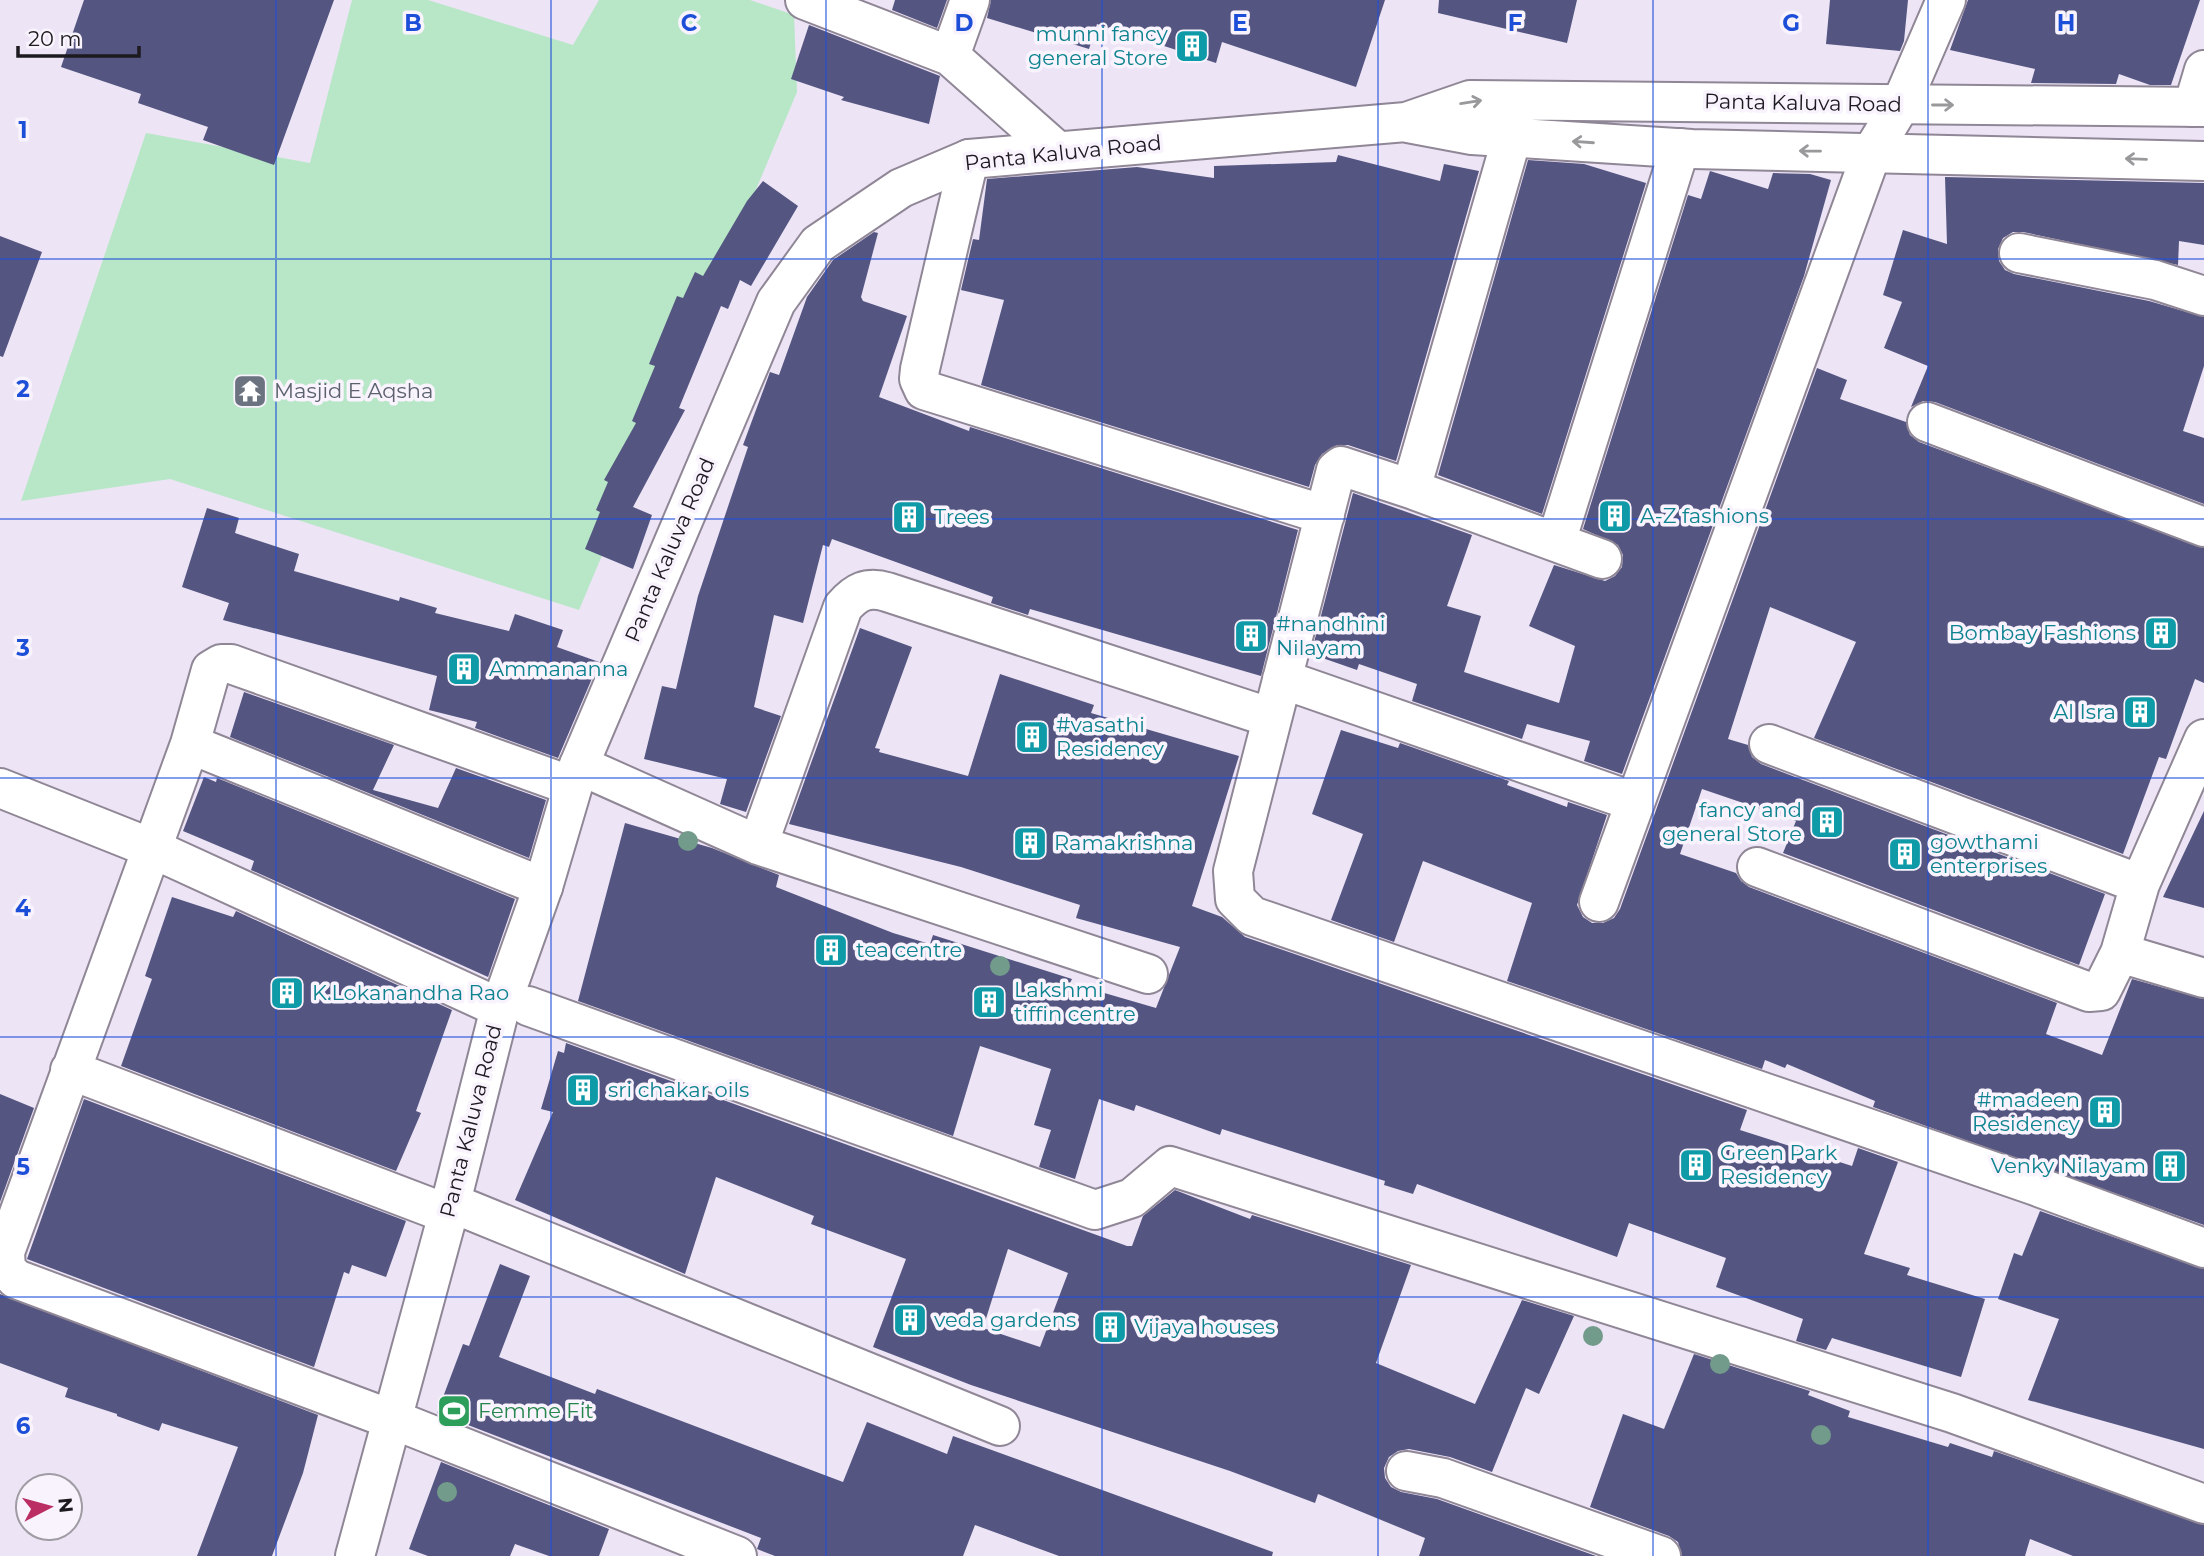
<svg xmlns="http://www.w3.org/2000/svg" width="2204" height="1556" font-family="Montserrat,sans-serif">
  <style>
    .green { fill: #b7e7c6 }
    .building { fill: #545681; fill-rule: evenodd }
    .lines { fill: none; stroke-linecap: round; stroke-linejoin: round }
    .street-casing { stroke: #8f8696; stroke-width: 42 }
    .secondary-casing { stroke: #8f8696; stroke-width: 42 }
    .street { stroke: #fff; stroke-width: 38 }
    .secondary { stroke: #fff; stroke-width: 38 }
    .tree { fill: #729b8b }
    .oneway { stroke: #99989a }
    .grid { fill: none; stroke: #1d4ed8; stroke-width: 2; stroke-opacity: 0.55 }
    .labels { text-anchor: middle; stroke-width: 7; stroke-linejoin: round; paint-order: stroke }
    .culture-label { font-size: 21px; fill: #0d838f; stroke: #f8f3fd; text-anchor: start }
    .street-label { font-size: 21px; fill: #1c191f; stroke: #f8f3fd }
    .worship-label { font-size: 21px; fill: #5b616d; stroke: #f8f3fd; text-anchor: start }
    .leisure-label { font-size: 21px; fill: #27864d; stroke: #f8f3fd; text-anchor: start }
    .grid-label { font-size: 23px; text-anchor: middle; font-weight: bold; fill: #1d4ed8; stroke: #f8f3fd; stroke-width: 7; stroke-linejoin: round; paint-order: stroke }
  </style>
  <rect width="100%" height="100%" fill="#ede4f5"/>
  <path class="green" d="M352 0H428L573 45 599 0H750L794 15 797 92 579 610 170 479 21 501 146 133 310 163Z"/>
  <path class="building" d="M84 0H334L274 165 203 140 208 127 138 103 141 94 61 67Z
    M895 0H947L937 28 892 10Z
    M991 0H1385L1356 87 1222 42 1216 63 1097 24 1089 49 987 18Z
    M1439 0H1577L1567 43 1438 13Z
    M1830 0H1908L1904 41 1900 51 1826 44Z
    M1968 0H2200L2171 85H2150L2119 74 2116 84 2031 83 2035 69 1950 50Z
    M809 25 940 76 929 124 841 100 844 97 791 79Z
    M1338 155 1440 181 1444 164 1479 171 1396 461 1348 445H1337L1322 454 1315 465 1309 487 981 385 1004 300 961 290 973 239 979 240 987 179 1137 167 1214 178V166L1336 162Z
    M1528 160 1584 164 1646 183 1542 514 1438 475Z
    M1710 171 1768 189 1773 173 1810 174 1831 180 1804 276 1622 774 1584 761 1590 741 1527 724 1522 739 1412 701 1417 684 1359 664 1357 670 1311 654 1353 493 1472 535 1447 606 1481 616 1464 672 1559 703 1575 646 1529 626 1554 565 1605 581 1615 576 1622 567 1623 555 1618 545 1583 529 1688 195 1701 199Z
    M1945 177 2204 183V245L2179 241 2178 265 2023 232H2013L2003 238 1998 249 1999 261 2005 270 2014 274 2149 301 2204 317V366L2183 431 2204 438V504L1935 402 1923 401 1911 407 1928 366 1884 348 1902 302 1883 295 1903 230 1947 244Z
    M763 181 798 206 751 286 740 280 728 309 721 306 679 408 685 410 633 507 652 515 633 569 585 549 600 512 596 510 608 482 604 480 636 423 632 421 655 366 649 364 677 296 683 298 695 272 703 276 747 201Z
    M874 232 878 233 861 297 863 301 907 316 879 397 969 431 970 427 1298 530 1261 676 1030 609 1028 615 991 603 993 597 832 539 829 547 823 545 803 623 774 615 754 707 781 716 746 812 720 804 727 779 644 759 662 686 676 689 698 596 748 447 743 445 770 372 779 375 807 297 833 260Z
    M0 236 42 252 3 357 0 356Z
    M1817 368 1847 380 1840 399 1906 422 1910 435 1919 442 2204 548V683L2195 679 2166 759 2159 757 2123 854 1814 738 1856 642 1770 607 1728 739 1748 745 1752 757 1761 764 2105 894 2079 965 1783 853 1796 821 1702 789 1680 854 1736 873 1741 881 1749 887 2057 1003 2046 1034 2102 1055 2132 979 2204 999V1225L1873 1107 1875 1101 1787 1064 1785 1068 1765 1060 1762 1069 1507 981 1532 903 1423 861 1394 942 1331 920 1363 834 1312 814 1341 730 1398 748 1400 743 1509 781 1507 785 1567 807 1568 802 1607 815 1577 905 1583 917 1592 923H1603L1614 918 1620 909Z
    M207 508 239 518 235 533 299 554 294 571 399 601 400 597 437 608 435 613 509 631 515 614 563 630 557 647 599 662 558 758 475 728 477 722 429 710 437 676 223 620 229 603 182 587Z
    M860 628 912 647 875 748 880 749 879 752 968 776 1000 674 1094 705 1091 713 1239 756 1192 906 1222 917 1245 937 1747 1110 1740 1130 1852 1166 1858 1148 1898 1162 1864 1254 1910 1268 1907 1275 1985 1299 1961 1377 1832 1338 1826 1350 1796 1341 1803 1319 1716 1287 1726 1258 1629 1223 1617 1257 1417 1184 1413 1194 1384 1185 1385 1181 1222 1129 1220 1135 1136 1105 1134 1111 1099 1099 1075 1179 1039 1167 1051 1130 1034 1125 1051 1069 980 1046 953 1136 578 1001 625 823 712 848 779 875 776 887 893 933 930 944 933 935 1072 979 1070 983 1156 1008 1180 947 1076 918 1080 905 961 867 789 824Z
    M244 692 394 745 373 790 438 808 456 768 546 800 529 858 230 737Z
    M204 777 216 782 217 778 515 899 488 977 251 870 254 861 183 831Z
    M2204 811V908L2163 897Z
    M172 897 233 917 236 911 452 1010 416 1111 421 1113 396 1171 121 1066 152 979 145 976Z
    M566 1043 1127 1246H1132L1143 1216 1175 1190 1250 1219 1252 1215 1411 1265 1376 1363 1475 1404 1522 1300 1574 1316 1539 1394 1526 1388 1492 1472 1450 1457 1409 1449 1398 1451 1389 1457 1384 1468 1385 1478 1391 1487 1401 1492 1437 1499 1596 1556H1419L1425 1538 1318 1494 1315 1503 1230 1471 971 1385 873 1347 906 1259 811 1224 814 1216 716 1177 685 1274 515 1200 553 1112 541 1109 558 1051 564 1053ZM1008 1249 1068 1273 1040 1347 983 1328Z
    M0 1094 34 1108 0 1202Z
    M84 1099 406 1221 386 1277 352 1265 349 1274 344 1272 314 1367 27 1259Z
    M2040 1211 2204 1269V1449L2028 1400 2059 1319 1998 1299 2014 1253 2022 1256Z
    M500 1264 530 1276 499 1357 595 1394 597 1389 843 1482 867 1422 947 1454 953 1436 1273 1552 1272 1556H1059L975 1525 963 1556H775L757 1549 761 1538 437 1413 463 1344 469 1346Z
    M0 1294 318 1415 303 1473 272 1556H197L238 1447 162 1423 159 1431 117 1416V1414L65 1397 68 1388 0 1363Z
    M1694 1354 1810 1391 1808 1395 1850 1411 1848 1417 1948 1447 1950 1443 1992 1457 1994 1451 2204 1525V1556H2073L2030 1539 2025 1556H1682L1678 1542 1669 1536 1590 1507 1623 1414 1664 1429Z
    M441 1462 609 1529 599 1556H549L515 1544 510 1556H428L409 1549Z"/>
  <g class="lines">
    <g class="street-casing">
      <path id="street" d="M805 0 950 56
        M970 0 950 56 1056 150
        M2193 107 2204 70
        M1512 137 1411 489 1347 468 1341 466 1336 470 1233 871 1235 899 1252 916 2033 1185 2204 1248
        M969 159 920 369 919 379 924 390 1325 515
        M2019 253 2155 280 2204 296
        M1927 422 2204 527
        M1411 489 1602 559
        M1556 542 1680 148
        M1282 679 1635 802
        M190 744 543 887
        M1769 744 2140 884
        M579 765 758 845 1148 974
        M0 788 151 848 500 1008
        M758 845 843 607C856 592 867 586 887 592L1272 718
        M1757 867 2089 992 2101 991 2120 953 2140 884 2204 739
        M1599 902 1872 152 1901 104 1946 0
        M2120 953 2204 978
        M528 1006 1095 1210 1132 1198 1170 1166 1952 1413 2204 1504
        M70 1070 448 1214
        M469 1210 1000 1426
        M393 1420 16 1279 6 1269 5 1252 190 744 211 670 221 664H231L572 786
        M407 1425 737 1556
        M1406 1471 1443 1478 1661 1556"/>
    </g>
    <g class="secondary-casing">
      <path id="secondary" d="M1408 123 1472 135 1692 149 2204 161
        M355 1556 448 1214 500 1008 543 887 579 765 776 302 818 244 901 188 969 159 1406 122 1470 100 2204 107"/>
    </g>
    <use href="#street" class="street"/>
    <use href="#secondary" class="secondary"/>
  </g>
  <g class="tree">
    <circle cx="250" cy="391" r="10"/>
    <circle cx="688" cy="841" r="10"/>
    <circle cx="1000" cy="966" r="10"/>
    <circle cx="1593" cy="1336" r="10"/>
    <circle cx="1720" cy="1364" r="10"/>
    <circle cx="1821" cy="1435" r="10"/>
    <circle cx="447" cy="1492" r="10"/>
  </g>
  <defs><path id="oneway-shaft" d="M-6 0H5M1.5-3L5.5 0L1.5 3" fill="none" stroke-width="1.6" stroke-linecap="round" stroke-linejoin="round" transform="scale(1.75)"/></defs>
  <g class="oneway">
    <use href="#oneway-shaft" transform="translate(1471 102) rotate(-9)"/>
    <use href="#oneway-shaft" transform="translate(1943 105)"/>
    <use href="#oneway-shaft" transform="translate(1583 142) rotate(-176)"/>
    <use href="#oneway-shaft" transform="translate(1810 151) rotate(-179)"/>
    <use href="#oneway-shaft" transform="translate(2136 159) rotate(-178)"/>
  </g>
  <path class="grid" d="M276 0V1556M551 0V1556M826 0V1556M1102 0V1556M1378 0V1556M1653 0V1556M1928 0V1556M0 259H2204M0 519H2204M0 778H2204M0 1037H2204M0 1297H2204"/>
  <defs>
    <g id="building-square" transform="scale(1.75)"><rect x="-9" y="-9" width="18" height="18" rx="4" fill="#0f9aa8" stroke="#f8f3fd"/><path d="M-4-6H4V6H1V3H-1V6H-4ZM-2.5-4.3h1.7v1.8h-1.7ZM.8-4.3h1.7v1.8H.8ZM-2.5-1h1.7V.8h-1.7ZM.8-1h1.7V.8H.8Z" fill="#fff"/></g>
    <g id="temple-square" transform="scale(1.75)"><rect x="-9" y="-9" width="18" height="18" rx="4" fill="#6b7280" stroke="#f8f3fd"/><path d="M0-6L5-2H3V0L6.5 2.5H4V6H1.5V3h-3V6H-4V2.5H-6.5L-3 0V-2H-5Z" fill="#fff"/></g>
    <g id="stadium-square" transform="scale(1.75)"><rect x="-9" y="-9" width="18" height="18" rx="4" fill="#2e9e5b" stroke="#f8f3fd"/><path d="M0-5a6.5 5 0 1 0 0 10a6.5 5 0 1 0 0-10ZM-3.5-1.8h7v3.6h-7Z" fill="#fff"/></g>
  </defs>
  <g fill-rule="evenodd">
    <use href="#building-square" x="1192" y="46"/>
    <use href="#temple-square" x="250" y="391"/>
    <use href="#building-square" x="1615" y="516"/>
    <use href="#building-square" x="909" y="517"/>
    <use href="#building-square" x="2161" y="633"/>
    <use href="#building-square" x="1251" y="636"/>
    <use href="#building-square" x="464" y="669"/>
    <use href="#building-square" x="2140" y="712"/>
    <use href="#building-square" x="1032" y="737"/>
    <use href="#building-square" x="1827" y="822"/>
    <use href="#building-square" x="1030" y="843"/>
    <use href="#building-square" x="1905" y="854"/>
    <use href="#building-square" x="831" y="950"/>
    <use href="#building-square" x="287" y="993"/>
    <use href="#building-square" x="989" y="1002"/>
    <use href="#building-square" x="583" y="1090"/>
    <use href="#building-square" x="2105" y="1112"/>
    <use href="#building-square" x="1696" y="1165"/>
    <use href="#building-square" x="2170" y="1166"/>
    <use href="#building-square" x="910" y="1320"/>
    <use href="#building-square" x="1110" y="1327"/>
    <use href="#stadium-square" x="454" y="1411"/>
  </g>
  <g class="labels">
    <g class="culture-label">
      <text x="1168" y="41" text-anchor="end">munni fancy<tspan x="1168" dy="24">general Store</tspan></text>
      <text x="1640" y="523">A-Z fashions</text>
      <text x="934" y="524">Trees</text>
      <text x="1276" y="631">#nandhini<tspan x="1276" dy="24">Nilayam</tspan></text>
      <text x="2136" y="640" text-anchor="end">Bombay Fashions</text>
      <text x="489" y="676">Ammananna</text>
      <text x="2116" y="719" text-anchor="end">Al Isra</text>
      <text x="1056" y="732">#vasathi<tspan x="1056" dy="24">Residency</tspan></text>
      <text x="1802" y="817" text-anchor="end">fancy and<tspan x="1802" dy="24">general Store</tspan></text>
      <text x="1930" y="849">gowthami<tspan x="1930" dy="24">enterprises</tspan></text>
      <text x="1054" y="850">Ramakrishna</text>
      <text x="856" y="957">tea centre</text>
      <text x="1014" y="997">Lakshmi<tspan x="1014" dy="24">tiffin centre</tspan></text>
      <text x="312" y="1000">K.Lokanandha Rao</text>
      <text x="608" y="1097">sri chakar oils</text>
      <text x="2080" y="1107" text-anchor="end">#madeen<tspan x="2080" dy="24">Residency</tspan></text>
      <text x="1720" y="1160">Green Park<tspan x="1720" dy="24">Residency</tspan></text>
      <text x="2146" y="1173" text-anchor="end">Venky Nilayam</text>
      <text x="934" y="1327">veda gardens</text>
      <text x="1134" y="1334">Vijaya houses</text>
    </g>
    <g class="street-label">
      <text transform="translate(1803 103) rotate(1)" y="7">Panta Kaluva Road</text>
      <text transform="translate(1063 153) rotate(-6)" y="7">Panta Kaluva Road</text>
      <text transform="translate(670 550) rotate(-67)" y="7">Panta Kaluva Road</text>
      <text transform="translate(471 1121) rotate(-76)" y="7">Panta Kaluva Road</text>
    </g>
    <g class="worship-label">
      <text x="274" y="398">Masjid E Aqsha</text>
    </g>
    <g class="leisure-label">
      <text x="478" y="1418">Femme Fit</text>
    </g>
  </g>
  <g class="grid-label">
    <text x="413" y="31">B</text>
    <text x="689" y="31">C</text>
    <text x="964" y="31">D</text>
    <text x="1240" y="31">E</text>
    <text x="1515" y="31">F</text>
    <text x="1791" y="31">G</text>
    <text x="2066" y="31">H</text>
    <text x="23" y="138">1</text>
    <text x="23" y="397">2</text>
    <text x="23" y="656">3</text>
    <text x="23" y="916">4</text>
    <text x="23" y="1175">5</text>
    <text x="23" y="1434">6</text>
  </g>
  <g transform="translate(49 1507) rotate(84)"><circle r="33" fill="#f8f3fd" stroke="#a09ca4" stroke-width="2"/>
  <path d="M0-5L12 26L0 18L-12 26Z" fill="#bb2e64"/>
  <text y="-10" font-size="19" font-weight="bold" text-anchor="middle" fill="#1c191f">N</text>
  </g>
  <path d="M18 46v10h121v-10" fill="none" stroke="#1c191f" stroke-width="3.5"/>
  <text x="28" y="46" font-size="21" fill="#1c191f" stroke="#f8f3fd" stroke-width="5" paint-order="stroke">20 m</text>
</svg>
